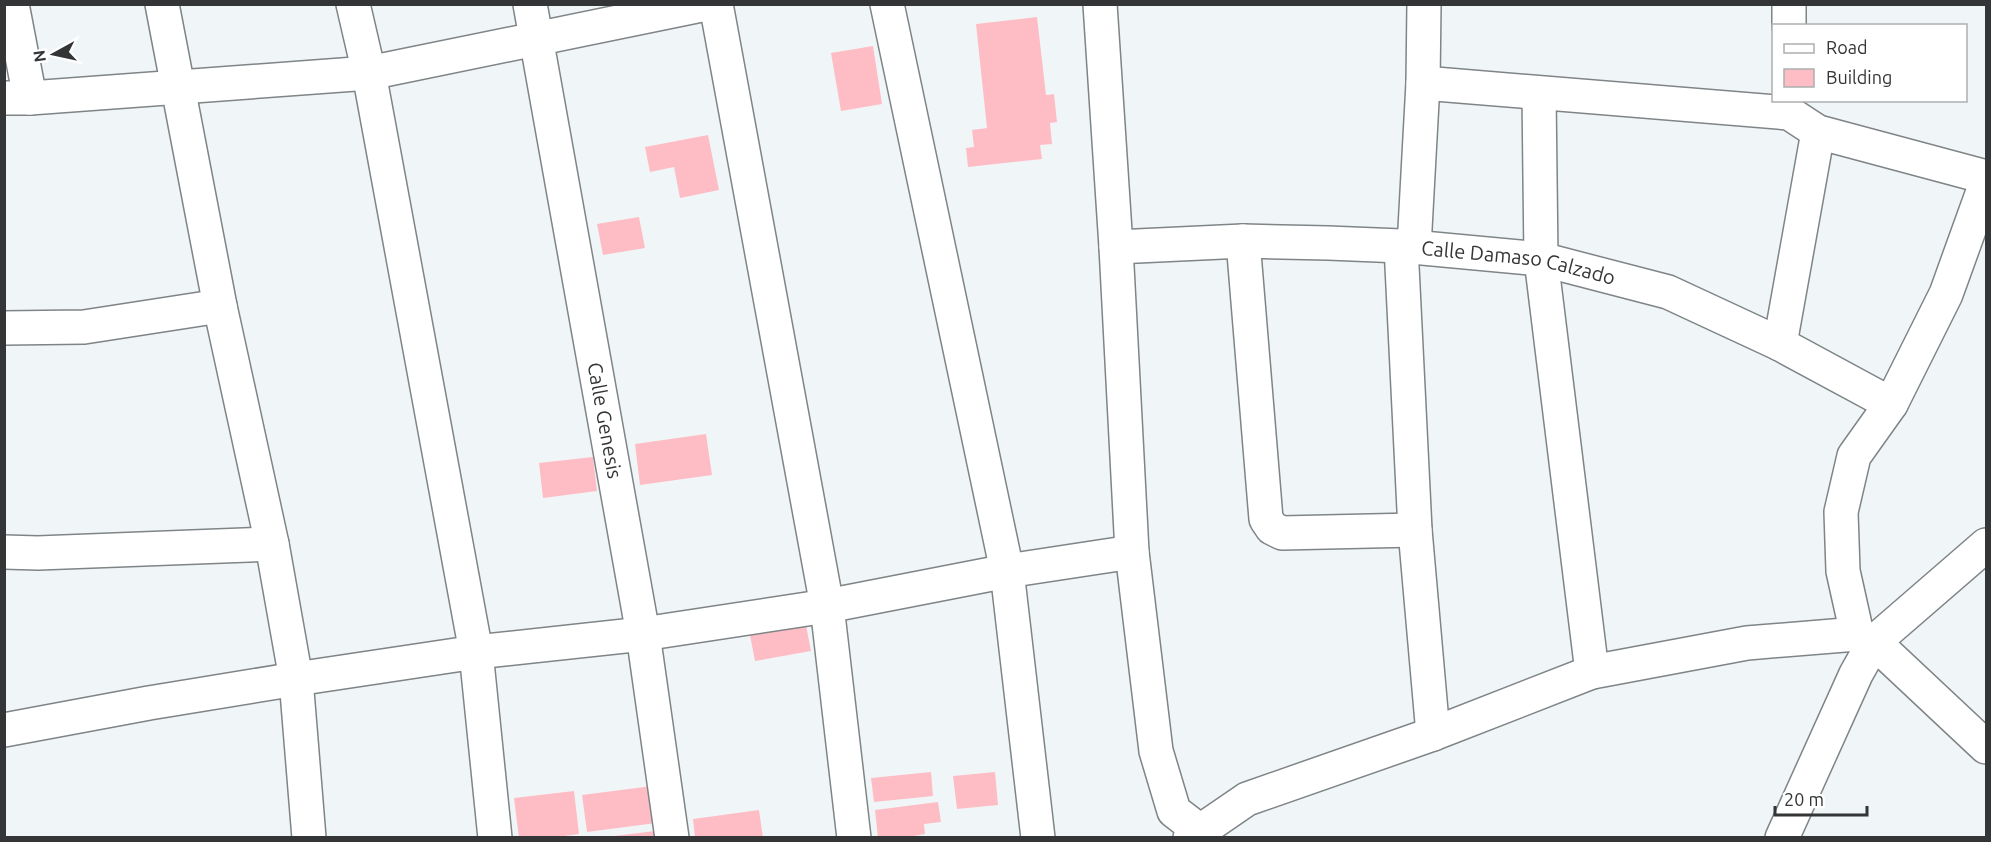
<svg xmlns="http://www.w3.org/2000/svg" width="1991" height="842" font-family="Ubuntu,sans-serif">
  <style>
    .building { fill: #febdc4 }
    .lines { fill: none; stroke-linecap: round; stroke-linejoin: round }
    .minor-casing { stroke: #7f8486; stroke-width: 36 }
    .minor { stroke: #fff; stroke-width: 33 }
    .labels { text-anchor: middle; stroke-width: 5; stroke-linejoin: round; paint-order: stroke }
    .street-label { font-size: 20px; fill: #333536; stroke: #fff }
  </style>
  <rect width="100%" height="100%" fill="#f0f6f8"/>
  <path class="building" d="M1037 17 1046 95 1054 94 1057 122 1050 123 1052 144 1040 145 1042 159 968 167 966 148 974 147 972 130 987 128 976 24Z
    M873 46 882 104 841 111 831 53Z
    M708 135 719 190 680 198 674 167 650 172 645 147Z
    M639 217 645 248 603 255 597 224Z
    M706 434 712 475 640 485 635 444Z
    M593 457 597 491 543 498 539 463Z
    M804 615 811 651 755 661 748 625Z
    M931 772 933 796 874 802 871 778Z
    M995 772 998 805 957 809 953 776Z
    M652 786 656 823 587 832 582 795Z
    M574 791 579 834 550 838H519L514 798Z
    M938 802 941 822 924 824 925 834 903 838H878L875 810Z
    M759 810 763 838H695L693 819Z
    M655 831 656 838H614V836Z"/>
  <g class="lines">
    <g class="minor-casing">
      <g id="minor">
        <path d="M12 4 30 98"/>
        <path d="M162 4 220 306 272 544 296 679 309 838"/>
        <path d="M353 4 369 73 476 652 495 838"/>
        <path id="s1" d="M530 4 643 634 672 838"/>
        <path d="M716 4 827 606 854 838"/>
        <path d="M887 4 1007 571 1038 838"/>
        <path d="M1100 4 1116 247 1132 552 1156 751 1174 811 1200 831 1204 838"/>
        <path d="M1789 26V4"/>
        <path d="M1423 83 1789 113 1818 132 1986 177"/>
        <path d="M1539 94 1541 259 1592 672"/>
        <path d="M4 98H30L369 73 706 4"/>
        <path d="M1986 183 1946 294 1891 404 1854 456 1841 512 1843 571 1857 634 1874 642 1986 747"/>
        <path d="M1243 241 1266 519 1272 528 1282 533 1415 530"/>
        <path d="M1401 246 1415 530 1433 734"/>
        <path id="s2" d="M1116 247 1243 241 1328 243 1401 246 1541 259 1668 292 1780 344 1891 404"/>
        <path d="M1414 247 1423 83 1424 4"/>
        <path d="M4 328 84 327 220 306"/>
        <path d="M1780 344 1818 132"/>
        <path d="M4 552 38 553 272 544"/>
        <path d="M4 730 149 703 296 679 476 652 643 634 827 606 1007 571 1132 552"/>
        <path d="M1190 838 1247 799 1433 734 1592 672 1747 643 1857 634"/>
        <path d="M1782 838 1856 674 1874 642 1986 545"/>
      </g>
    </g>
    <use href="#minor" class="minor"/>
  </g>
  <g class="labels">
    <g class="street-label">
      <text dy="7" stroke="none"><textPath href="#s2" startOffset="404">Calle Damaso Calzado</textPath></text>
      <text dy="7" stroke="none"><textPath href="#s1" startOffset="423">Calle Genesis</textPath></text>
    </g>
  </g>
  <rect width="1991" height="842" fill="none" stroke="#333536" stroke-width="12"/>
  <rect x="1772" y="24" width="195" height="78" fill="#ffffff" stroke="#adaeaf" stroke-width="1.5"/>
  <rect x="1784" y="44" width="30" height="9" fill="#ffffff" stroke="#adaeaf" stroke-width="1.5"/>
  <text x="1826" y="54" font-size="18" fill="#333536">Road</text>
  <rect x="1784" y="69" width="30" height="18" fill="#febdc4" stroke="#adaeaf" stroke-width="1.5"/>
  <text x="1826" y="84" font-size="18" fill="#333536">Building</text>
  <g transform="translate(54 54) rotate(262)" stroke="#ffffff" stroke-width="4.5" paint-order="stroke">
  <path d="M0-4.5L10 22L0 15L-10 22Z" fill="#333536"/>
  <text y="-9" font-size="16" font-weight="bold" text-anchor="middle" fill="#333536">N</text>
  </g>
  <path d="M1775 806v9h92v-9" fill="none" stroke="#333536" stroke-width="3"/>
  <text x="1784" y="806" font-size="18" fill="#333536" stroke="#ffffff" stroke-width="4.5" paint-order="stroke">20 m</text>
</svg>
